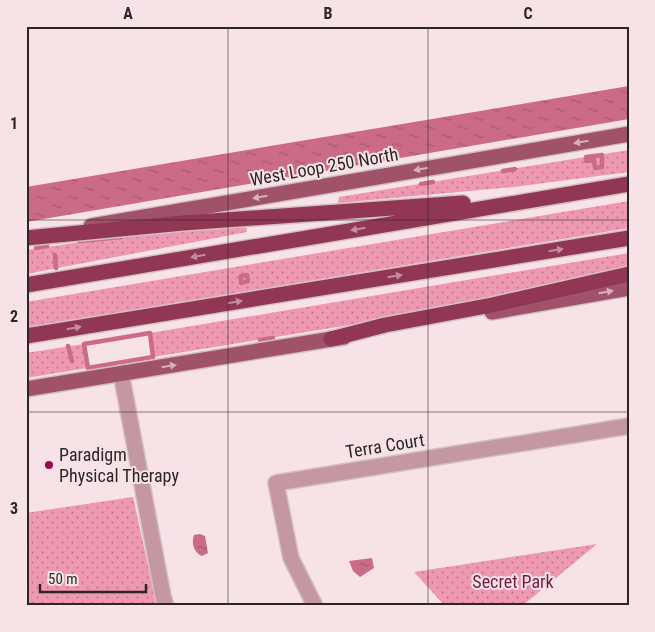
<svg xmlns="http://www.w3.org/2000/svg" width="655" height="632" font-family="'Roboto Condensed',sans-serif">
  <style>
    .grass { fill: url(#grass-dots) }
    .water { fill: url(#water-ripples) }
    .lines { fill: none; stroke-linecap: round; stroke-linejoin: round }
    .stream { stroke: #cc6b88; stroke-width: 4.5 }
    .minor-casing { stroke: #d2c0c4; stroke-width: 18 }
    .major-casing { stroke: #d2c0c4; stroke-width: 18 }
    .highway-casing { stroke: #d2c0c4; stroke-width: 18 }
    .minor { stroke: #c597a3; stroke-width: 15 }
    .major { stroke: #a0526a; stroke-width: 15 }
    .highway { stroke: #913655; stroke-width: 15 }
    .oneway { fill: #d8b0bb }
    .oneway2 { fill: #c48c9e }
    .grid { fill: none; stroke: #2d2627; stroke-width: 1; stroke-opacity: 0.55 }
    .poi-dot { fill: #9e054e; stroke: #f6e2e7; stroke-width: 2 }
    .labels { text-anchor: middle; stroke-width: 4; stroke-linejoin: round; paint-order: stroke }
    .street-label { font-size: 18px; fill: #2d2627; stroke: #f6e2e7 }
    .poi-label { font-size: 18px; fill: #2d2627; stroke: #f6e2e7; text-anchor: start }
    .park-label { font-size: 18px; fill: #731b3d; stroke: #f6e2e7 }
    .neatline { fill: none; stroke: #2d2627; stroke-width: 2 }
    .grid-label { font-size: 16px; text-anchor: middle; font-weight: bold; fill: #2d2627 }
  </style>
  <defs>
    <pattern id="grass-dots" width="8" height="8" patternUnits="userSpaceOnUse" patternTransform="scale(1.25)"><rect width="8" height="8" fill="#ee99b1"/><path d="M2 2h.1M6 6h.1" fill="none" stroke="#c17d90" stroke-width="1.8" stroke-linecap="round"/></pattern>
    <pattern id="water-ripples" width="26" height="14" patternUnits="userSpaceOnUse" patternTransform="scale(1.25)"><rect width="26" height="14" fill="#cc6b88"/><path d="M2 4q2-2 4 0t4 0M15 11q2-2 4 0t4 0" fill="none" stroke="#a6586f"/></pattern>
  </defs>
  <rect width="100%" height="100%" fill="#f6e2e7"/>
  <path class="grass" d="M629 150V172L514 187 338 203 339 197Z
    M629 201V228L26 328V302Z
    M246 225 247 232 26 274V250L131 235Z
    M629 253V266L512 295 411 315 153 357 150 333Z
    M84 344 88 368 26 378V353Z
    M133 497 157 606H26V513Z
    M597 544 522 606H445L414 572Z"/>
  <path class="water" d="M629 86V119L26 222V187Z
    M200 534 205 536 208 553 202 556C194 552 191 544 194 535Z
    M372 558 374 568 360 577 353 571 349 561Z"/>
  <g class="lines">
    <path class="stream" d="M602 155V167L595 168 594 160 586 161V157Z
      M503 171 515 169
      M421 184 433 182
      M79 241 121 237
      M36 248 47 246
      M55 255 56 268
      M247 275 248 281 241 283V276Z
      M150 333 153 357 88 368 84 344Z
      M260 340 273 338
      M68 346 72 361"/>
    <g class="minor-casing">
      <path id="minor" d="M121 373 163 596 166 606
        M315 606 291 558 276 483 629 426"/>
    </g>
    <g class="major-casing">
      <path id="major" d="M91 226 629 134
        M492 312 629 288
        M26 389 344 337"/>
    </g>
    <g class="highway-casing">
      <path id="highway" d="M26 238 183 223 463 203
        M26 285 629 184
        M26 336 629 238
        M331 339 385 325 492 305 629 274"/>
    </g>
    <use href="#minor" class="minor"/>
    <use href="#major" class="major"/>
    <use href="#highway" class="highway"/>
  </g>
  <defs><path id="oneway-solid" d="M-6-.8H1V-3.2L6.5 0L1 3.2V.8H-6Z" transform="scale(1.25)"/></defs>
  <g class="oneway">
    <use href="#oneway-solid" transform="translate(581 142) rotate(170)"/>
    <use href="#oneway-solid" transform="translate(421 169) rotate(170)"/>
    <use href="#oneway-solid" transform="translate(260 197) rotate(170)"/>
    <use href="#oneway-solid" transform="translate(606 292) rotate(-10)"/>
    <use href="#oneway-solid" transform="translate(169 366) rotate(-9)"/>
  </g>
  <g class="oneway2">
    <use href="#oneway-solid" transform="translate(358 229) rotate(170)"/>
    <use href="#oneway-solid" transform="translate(556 250) rotate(-9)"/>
    <use href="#oneway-solid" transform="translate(198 256) rotate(170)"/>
    <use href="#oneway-solid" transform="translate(395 276) rotate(-9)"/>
    <use href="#oneway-solid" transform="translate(235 302) rotate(-9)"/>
    <use href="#oneway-solid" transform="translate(74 328) rotate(-10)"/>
  </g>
  <path class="grid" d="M228 26V606M428 26V606M26 220H629M26 412H629"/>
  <circle class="poi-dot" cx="49" cy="465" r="5"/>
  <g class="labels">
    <g class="street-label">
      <text transform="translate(324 167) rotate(-10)" y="6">West Loop 250 North</text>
      <text transform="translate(385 446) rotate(-9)" y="6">Terra Court</text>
    </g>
    <g class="poi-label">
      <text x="59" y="461">Paradigm<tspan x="59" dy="21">Physical Therapy</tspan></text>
    </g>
    <g class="park-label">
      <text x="513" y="588">Secret Park</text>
    </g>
  </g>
  <rect width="655" height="632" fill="none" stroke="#f6e2e7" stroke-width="55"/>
  <path d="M40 584v8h106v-8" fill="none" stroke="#2d2627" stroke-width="2.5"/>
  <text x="48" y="584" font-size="15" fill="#2d2627" stroke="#f6e2e7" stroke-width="4" paint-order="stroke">50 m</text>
  <rect x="28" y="28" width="600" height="576" class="neatline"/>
  <g class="grid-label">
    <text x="128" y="19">A</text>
    <text x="328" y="19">B</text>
    <text x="528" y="19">C</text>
    <text x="14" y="129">1</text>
    <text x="14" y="322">2</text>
    <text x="14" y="514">3</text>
  </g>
</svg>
